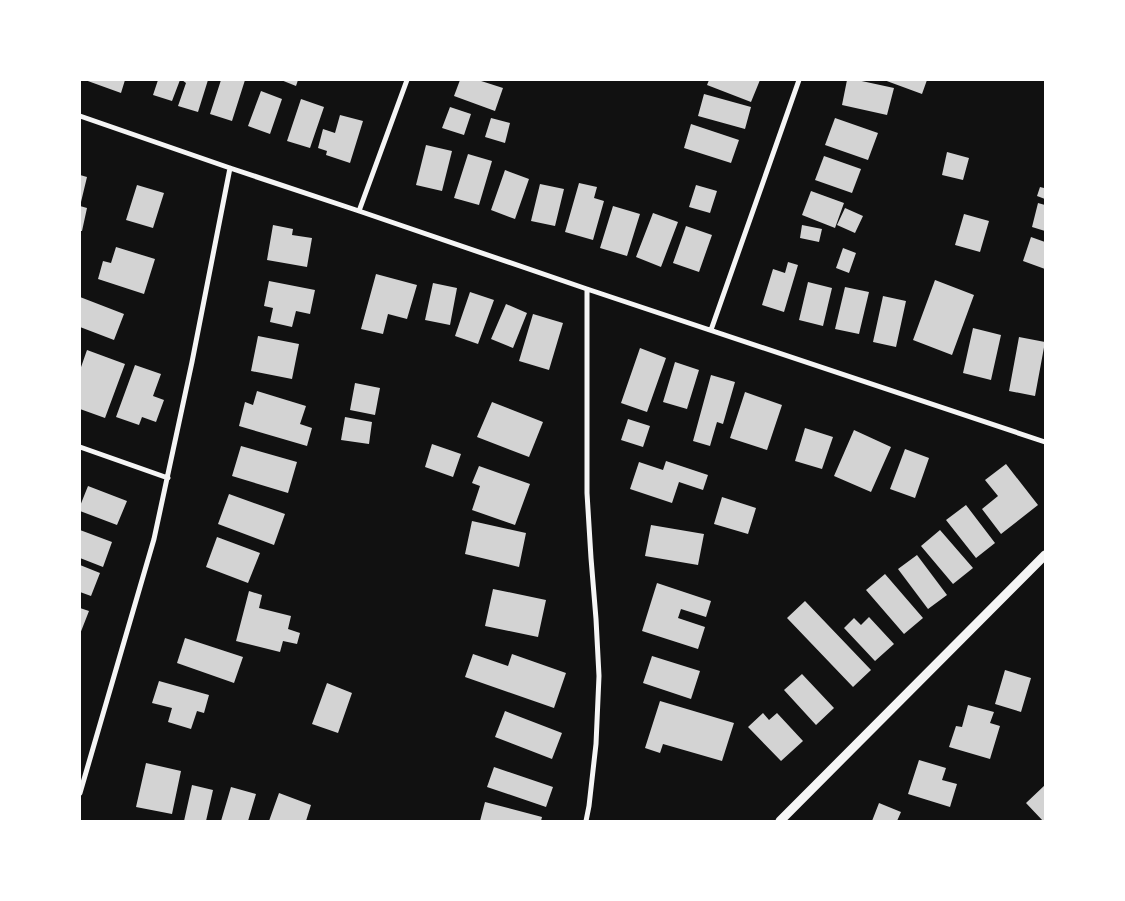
<svg xmlns="http://www.w3.org/2000/svg" width="1125" height="901" font-family="Ubuntu,sans-serif">
  <style>
    .building { fill: #d3d3d3 }
    .lines { fill: none; stroke-linecap: round; stroke-linejoin: round }
    .minor { stroke: #f5f5f5; stroke-width: 5 }
    .tertiary { stroke: #f5f5f5; stroke-width: 9 }
  </style>
  <rect width="100%" height="100%" fill="#111"/>
  <path class="building" d="M85 80H125L121 93Z
    M158 80H180L172 101 153 95Z
    M182 80H208L198 112 178 106 186 83Z
    M221 80H245L232 121 210 114Z
    M281 80H298L296 86Z
    M460 80H478L503 88 495 111 454 96Z
    M709 80H760L751 102 707 85Z
    M847 80H857L894 88 887 115 842 105Z
    M884 80H927L922 94Z
    M261 91 282 99 270 134 248 126Z
    M704 94 751 107 745 129 698 116Z
    M301 99 324 107 310 148 287 141Z
    M450 107 471 114 464 135 442 128Z
    M340 115 363 121 350 163 326 155 327 151 318 148 323 129 335 133Z
    M491 118 510 123 505 143 485 137Z
    M835 118 878 133 868 160 825 145Z
    M691 124 739 140 731 163 684 148Z
    M426 145 452 151 442 191 416 185Z
    M947 152 969 158 963 180 942 175Z
    M468 154 492 161 479 205 454 198Z
    M824 156 861 169 852 193 815 180Z
    M505 170 529 179 515 219 491 210Z
    M80 175 87 177 81 202H80Z
    M579 183 597 187 594 198 604 201 593 240 565 232Z
    M540 184 564 189 555 226 531 221Z
    M137 185 164 193 153 228 126 220Z
    M696 185 717 191 710 213 689 207Z
    M1045 185V199L1037 196 1040 187 1044 188Z
    M811 191 844 203 835 228 802 215Z
    M1038 203 1045 205V231L1032 227Z
    M80 206 87 208 82 231H80Z
    M613 206 640 214 627 256 600 248Z
    M845 208 863 216 855 233 837 225Z
    M653 213 678 222 661 267 636 257Z
    M964 214 989 221 980 252 955 245Z
    M273 225 293 229 292 235 312 238 307 267 267 260Z
    M802 225 822 229 819 242 800 238Z
    M686 226 712 235 699 272 673 263Z
    M1031 237 1045 242V269L1023 261Z
    M116 247 155 259 144 294 98 279 103 261 111 263Z
    M843 248 856 253 849 273 836 268Z
    M788 262 798 265 784 312 762 305 773 269 785 273Z
    M376 274 417 285 407 319 388 314 383 334 361 329Z
    M935 280 974 295 952 355 913 340Z
    M269 281 315 290 310 314 296 311 292 327 270 322 273 308 264 306Z
    M808 282 832 288 823 326 799 320Z
    M433 283 457 288 450 325 425 320Z
    M845 287 869 292 859 334 835 329Z
    M470 292 494 300 478 344 455 336Z
    M883 296 906 301 896 347 873 342Z
    M80 297 124 314 114 340 80 327Z
    M506 304 527 313 513 348 491 339Z
    M533 314 563 323 549 370 519 361Z
    M973 328 1001 335 991 380 963 373Z
    M258 336 299 344 292 379 251 371Z
    M1019 337 1045 342 1035 396 1009 391Z
    M640 348 666 358 647 412 621 403Z
    M87 350 125 364 105 418 80 409V370Z
    M675 362 699 370 687 409 663 402Z
    M135 365 161 374 153 396 164 400 156 422 142 417 139 425 116 417Z
    M711 375 735 382 723 424 717 422 710 446 693 441Z
    M355 383 380 388 375 415 350 410Z
    M257 391 306 406 300 424 312 428 307 446 239 426 245 402 253 405Z
    M745 392 782 405 767 450 730 438Z
    M492 402 543 422 529 457 477 437Z
    M345 417 372 422 369 444 341 440Z
    M628 419 650 426 643 447 621 440Z
    M805 428 833 437 822 469 795 461Z
    M854 430 891 447 871 492 834 476Z
    M432 444 461 454 453 477 425 467Z
    M241 446 297 462 288 493 232 476Z
    M905 449 929 458 915 498 890 489Z
    M666 461 708 475 703 490 679 482 672 503 630 489 639 462 663 470Z
    M1006 464 1038 505 1001 534 982 509 998 496 985 480Z
    M479 466 530 484 515 525 472 510 480 486 472 483Z
    M88 486 127 501 117 525 80 511V506Z
    M229 494 285 514 274 545 218 524Z
    M722 497 756 508 748 534 714 524Z
    M966 505 995 543 976 558 946 520Z
    M472 521 526 533 519 567 465 554Z
    M651 525 704 534 698 565 645 556Z
    M80 530 112 542 103 567 80 558Z
    M940 530 973 568 953 584 921 546Z
    M217 537 260 553 248 583 206 567Z
    M917 555 947 595 928 609 898 569Z
    M80 565 100 573 91 596 80 592Z
    M885 574 923 618 904 634 866 590Z
    M657 583 711 601 706 617 681 609 678 618 705 627 698 649 642 631Z
    M493 589 546 600 538 637 485 626Z
    M249 591 262 595 259 608 291 616 288 629 300 633 297 644 283 641 280 652 236 641Z
    M805 601 871 670 853 687 787 618Z
    M80 608 89 611 80 634Z
    M869 617 894 644 875 661 844 628 854 618 861 625Z
    M185 638 243 657 234 683 177 663Z
    M473 654 508 666 512 654 566 673 554 708 465 677Z
    M652 656 700 671 691 699 643 683Z
    M1005 670 1031 678 1021 712 995 704Z
    M802 674 834 708 816 725 784 690Z
    M159 681 209 695 204 713 197 711 191 729 168 722 172 708 152 703Z
    M327 683 352 693 338 733 312 724Z
    M660 701 734 723 722 761 663 744 660 753 645 748Z
    M968 705 994 712 990 723 1000 726 990 759 949 747 956 726 962 727Z
    M505 711 562 733 552 759 495 737Z
    M763 713 769 720 777 713 803 741 781 761 748 727Z
    M919 760 946 768 942 780 957 784 950 807 908 794Z
    M146 763 181 771 172 814 136 807Z
    M494 767 553 787 546 807 487 787Z
    M192 785 213 790 206 821H184Z
    M1045 785V821H1043L1026 803Z
    M231 787 256 794 248 821H221Z
    M279 793 311 805 306 821H269Z
    M485 802 542 817 541 821H480Z
    M879 803 901 812 897 821H872Z"/>
  <g class="lines">
    <path class="minor" d="M80 116 230 168 359 211 587 289 1045 442
      M359 211 407 80
      M711 330 799 80
      M80 447 168 478
      M80 793 154 539 192 362 230 168
      M586 821 589 806 596 744 599 676 596 619 591 558 587 493V289"/>
    <path class="tertiary" d="M780 821 1045 555"/>
  </g>
  <rect width="1125" height="901" fill="none" stroke="#ffffff" stroke-width="162"/>
</svg>
